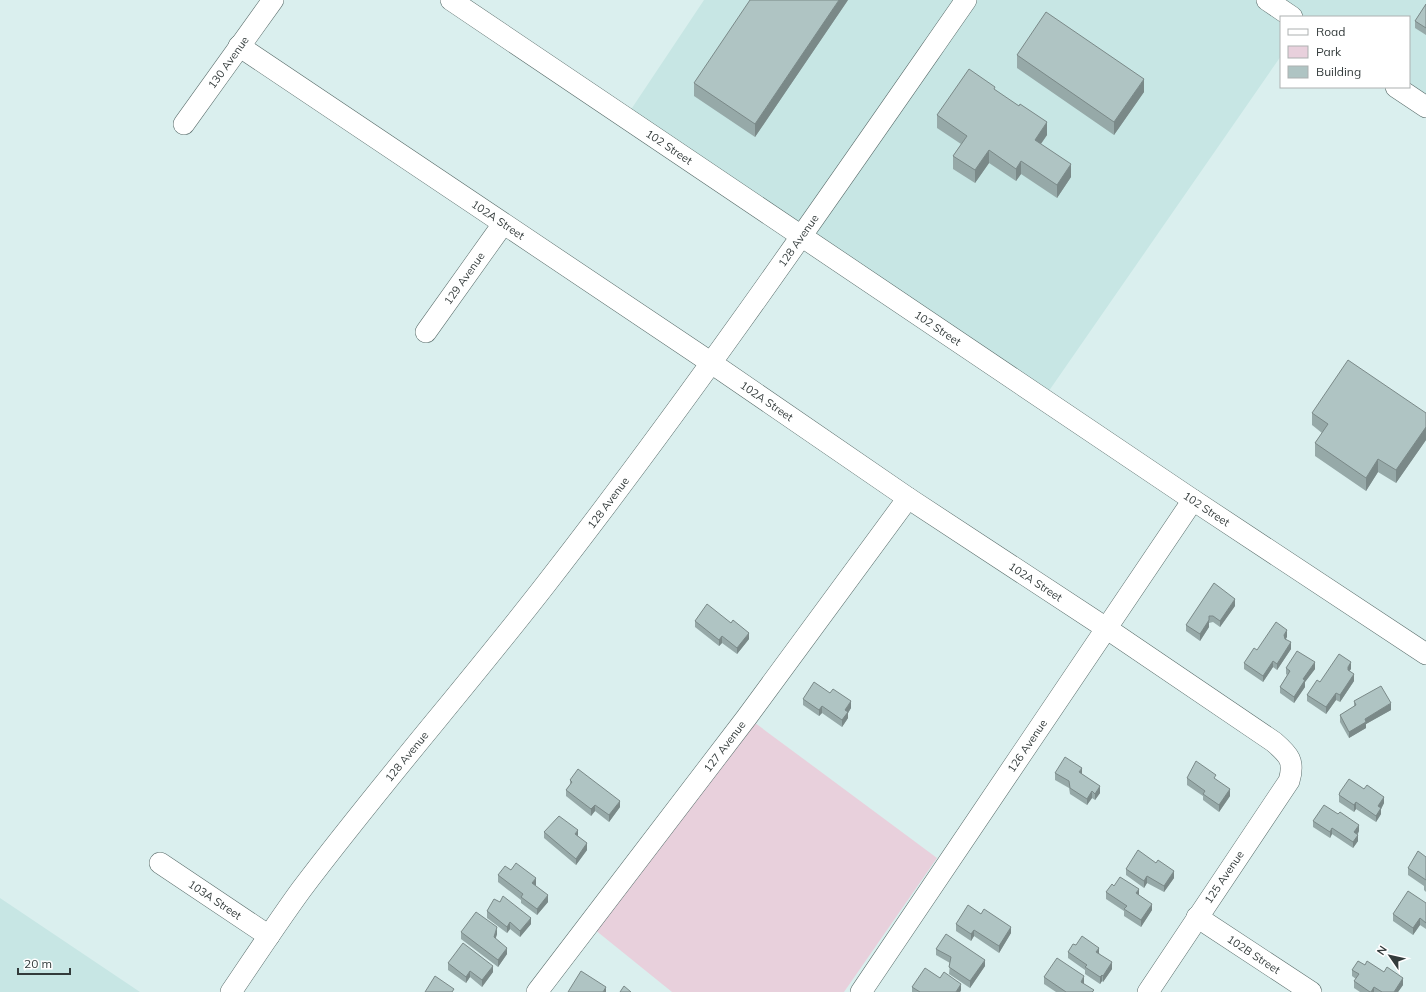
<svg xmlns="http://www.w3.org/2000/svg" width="1426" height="992" font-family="Mulish,sans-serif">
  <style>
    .built { fill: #c7e6e4 }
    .green { fill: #e8d0dc }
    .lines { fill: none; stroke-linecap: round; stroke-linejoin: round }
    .minor-casing { stroke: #5c6f6d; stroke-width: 22 }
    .minor { stroke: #fff; stroke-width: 21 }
    .wall { fill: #96a9a8 }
    .shaded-wall { fill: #7a8988 }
    .building { fill: #afc4c3; stroke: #7a8988 }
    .labels { text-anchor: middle; stroke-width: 3; stroke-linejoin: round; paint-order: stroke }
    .street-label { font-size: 11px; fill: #333b3b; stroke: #fff }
  </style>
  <rect width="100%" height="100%" fill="#daefee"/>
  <path class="built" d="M704 0H1426V107L1409 87V17H1281V56L1044 398 626 117Z
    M0 898 140 992H0Z"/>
  <path class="green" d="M747 717 937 858 844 992H672L589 925Z"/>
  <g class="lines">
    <g class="minor-casing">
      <g id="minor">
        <path id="s1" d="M451 0 1193 500 1426 654"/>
        <path d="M1267 0 1292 17"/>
        <path id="s2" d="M239 46 710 362 908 498 1106 628 1274 742C1289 755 1295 761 1289 781L1148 992"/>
        <path d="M1396 87 1426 107"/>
        <path id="s3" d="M184 124 273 0"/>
        <path id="s4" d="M426 332 503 224"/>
        <path id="s5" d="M160 863 269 936"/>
        <path id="s6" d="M1197 917 1311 992"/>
        <path id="s7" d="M231 992C254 958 277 923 301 890 380 785 466 687 546 584 693 395 829 197 966 0"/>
        <path id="s8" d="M537 992 747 717 908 498"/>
        <path id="s9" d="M861 992 1193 500"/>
      </g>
    </g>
    <use href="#minor" class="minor"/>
  </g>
  <path class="wall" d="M848 0 755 137 694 96V83Z
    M1426 4V35L1415 28V21Z
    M1017 55 1144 92 1114 135 1017 68Z
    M995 90 1047 135 1041 144 1071 177 1057 198 1021 174 1016 181 989 163 975 183 953 169V156L961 144 937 128V115Z
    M1312 413H1426V440L1396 483 1378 472 1366 491 1315 456V443L1322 433 1312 425Z
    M1235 606 1220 627 1213 622 1209 623V627L1200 641 1186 631V625Z
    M695 621 749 639 737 654 722 643 719 646 695 627Z
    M1287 637 1286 639 1291 649 1277 670 1273 667 1263 682 1244 669V663L1257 650Z
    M1286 668 1315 669 1305 682V687L1294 703 1280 693V687L1287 675 1286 674Z
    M1351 669 1349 671 1354 681 1340 702 1336 700 1326 714 1307 701V695L1320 682Z
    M803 699 851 708 848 713V718L842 727 822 713 819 716 803 705Z
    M1354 701 1391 710 1366 724V728L1349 738 1340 722V715L1354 707Z
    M1055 773 1082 774 1100 793 1095 800 1092 798 1087 805 1070 794 1069 788 1055 780Z
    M1187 778 1216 780 1230 796 1219 812 1203 800V796L1187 785Z
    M570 780 620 807 609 822 595 811 591 816 566 796V790L570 785Z
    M1339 795 1384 803 1381 809V814L1376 822 1356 809 1354 812 1339 802Z
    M1313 821 1359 831 1358 834V841L1353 848 1332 834 1330 838 1313 827Z
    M544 832 578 836 587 850 576 865 544 838Z
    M1426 857V892L1424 890V886L1408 875V868Z
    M1126 869 1174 878 1164 892 1147 883 1144 888 1126 875Z
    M511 870 536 885 535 886 548 902 537 915 521 903V900L498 882V875Z
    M1114 886 1139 895 1152 910 1141 927 1124 916V911L1106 899V892Z
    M1426 903V929L1420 925 1413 935 1393 921V914Z
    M487 911 531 924 520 937 510 929 507 933 487 918Z
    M981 914 1011 933 999 953 974 936 971 941 956 931V924Z
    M461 932 497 934 495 939 507 954 498 967 461 939Z
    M1076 945 1099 953 1112 969 1103 982 1102 981 1100 984 1085 974V970L1068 958V952Z
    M936 949 985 966 970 988 949 974 950 963 936 955Z
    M448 963 493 972 482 987 470 977 466 983 448 970Z
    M1365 965 1403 985 1398 992H1360L1354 988V981L1356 979 1352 976V970Z
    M1044 977 1084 983V984L1094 992H1056L1044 984Z
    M940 978 961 990 960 992H912V987Z"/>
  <path class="shaded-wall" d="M839 0H848L755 137V124Z
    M1144 79V92L1114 135V122Z
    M1047 122V135L1035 152V140Z
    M989 150V163L975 183V170Z
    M1021 161V174L1016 181V169Z
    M1071 164V177L1057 198V185Z
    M1426 427V440L1396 483V470Z
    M1378 459V472L1366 491V478Z
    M1235 599V606L1220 627V621Z
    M1209 620V627L1200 641V634Z
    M1287 630V637L1284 641V635Z
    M749 633V639L737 654V648Z
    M722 636V643L719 646V640Z
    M1291 642V649L1277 670V664Z
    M1273 661V667L1263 682V676Z
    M1315 662V669L1305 682V687L1294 703V697L1303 679Z
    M1351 662V669L1348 673V667Z
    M1354 674V681L1340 702V695Z
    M1336 693V700L1326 714V707Z
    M851 701V708L848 713V718L842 727V720L845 710Z
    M1391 703V710L1366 724V728L1349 738V732L1365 719Z
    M822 706V713L819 716V710Z
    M1082 768V775L1079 772Z
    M1100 786V793L1095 800V794Z
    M1230 789V796L1219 812V805Z
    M1092 791V798L1087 805V799Z
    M1384 797V803L1381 809V814L1376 822V816L1378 806Z
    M620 801V807L609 822V815Z
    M1356 802V809L1354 812V805Z
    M595 805V811L591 816V809Z
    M1359 825V831L1354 839V832Z
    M1332 828V834L1330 838V832Z
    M578 830V837L575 834Z
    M1358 835V841L1353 848V842Z
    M587 843V850L576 865V859Z
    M1174 871V878L1164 892V886Z
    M1147 876V883L1144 888V881Z
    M536 878V885L532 890V883Z
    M1139 889V896L1136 893Z
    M548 895V902L537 915V909Z
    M1152 904V910L1141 927V920Z
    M531 918V924L520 937V931Z
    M1420 918V925L1413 935V928Z
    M510 922V929L507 933V927Z
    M497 927V934L494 944V937Z
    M1011 927V933L999 953V946Z
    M974 930V936L971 941V934Z
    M507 948V954L498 967V960Z
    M1099 948V954L1096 952Z
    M985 960V966L970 988V981Z
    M1112 962V969L1103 982V976Z
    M493 966V972L482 987V980Z
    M470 971V977L466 983V977Z
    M1102 975V981L1100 984V977Z
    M1084 976V983L1081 988V982Z
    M1403 978V985L1398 992H1394Z
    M961 984V990L960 992H956Z
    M606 987V992H603Z
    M1374 987V992H1371Z"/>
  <path class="building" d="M750 0H839L755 124 694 83Z
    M1426 4V28L1415 21Z
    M1046 12 1144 79 1114 122 1017 55Z
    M969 69 995 87 994 89 1019 106 1020 104 1047 122 1035 140 1071 164 1057 185 1021 161 1016 169 989 150 975 170 953 156 967 136 937 115Z
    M1348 360 1426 413V427L1396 470 1378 459 1366 478 1315 443 1328 424 1312 413Z
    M1214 583 1235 599 1220 621 1213 616H1209V620L1200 634 1186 625Z
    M707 604 731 623 733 620 749 633 737 648 722 636 719 640 695 621Z
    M1276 622 1287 630 1284 635 1285 639 1291 642 1277 664 1273 661 1263 676 1244 663 1254 648 1257 650Z
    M1297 651 1315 662 1303 679 1305 680 1294 697 1280 687 1290 671 1286 668Z
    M1339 654 1351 662 1348 667V670L1354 674 1340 695 1336 693 1326 707 1307 695 1317 680 1320 682Z
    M814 682 830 693 833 689 851 701 845 710 848 712 842 720 822 706 819 710 803 699Z
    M1381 686 1391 703 1365 719 1366 722 1349 732 1340 715 1356 705 1354 701Z
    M1065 757 1082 768 1079 772 1100 786 1095 794 1092 791 1087 799 1070 788 1069 781 1055 773Z
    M1196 761 1216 775 1214 778 1230 789 1219 805 1203 794 1205 791 1187 778Z
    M578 769 620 801 609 815 595 805 591 809 566 790 572 782 570 780Z
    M1349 779 1364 789 1367 785 1384 797 1378 806 1381 808 1376 816 1356 802 1354 805 1339 795 1340 792Z
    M1324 805 1338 814 1340 812 1359 825 1354 832 1358 835 1353 842 1332 828 1330 832 1313 821Z
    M559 816 578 830 575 834 587 843 576 859 544 832Z
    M1138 850 1156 863 1158 860 1174 871 1164 886 1147 876 1144 881 1126 869Z
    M1418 851 1426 857V880L1408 868Z
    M516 863 536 878 532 883 548 895 537 909 521 897 523 894 498 875 505 866 511 870Z
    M1120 877 1139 889 1136 893 1152 904 1141 920 1124 909 1127 906 1106 892 1112 884 1114 886Z
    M1408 891 1426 903V923L1420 918 1413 928 1393 914Z
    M503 896 531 918 520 931 510 922 507 927 487 911 494 899 500 902Z
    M968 905 981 914 984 909 1011 927 999 946 974 930 971 934 956 924Z
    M476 912 497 927 494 937 507 948 498 960 461 932Z
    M946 934 985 960 970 981 949 967 951 957 936 949Z
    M1082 936 1099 948 1096 952 1112 962 1103 976 1102 975 1100 977 1085 967 1087 965 1068 952 1073 944 1076 945Z
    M463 943 493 966 482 980 470 971 466 977 448 963Z
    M1057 958 1084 976 1081 982 1094 990 1092 992H1066L1044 977Z
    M1358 961 1365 965 1367 961 1384 972 1387 967 1403 978 1394 992H1382L1374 987 1371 992H1370L1354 981 1359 974 1352 970Z
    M925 968 940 978 944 972 961 984 956 992H920L912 987Z
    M581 971 606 987 603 992H568Z
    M435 976 454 989 452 992H425Z
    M624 986 631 992H620Z"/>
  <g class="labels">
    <g class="street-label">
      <text dy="4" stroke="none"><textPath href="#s3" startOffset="76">130 Avenue</textPath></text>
      <text dy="4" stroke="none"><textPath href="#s1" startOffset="263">102 Street</textPath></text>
      <text dy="4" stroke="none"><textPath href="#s2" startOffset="312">102A Street</textPath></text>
      <text dy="4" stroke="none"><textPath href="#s7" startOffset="942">128 Avenue</textPath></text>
      <text dy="4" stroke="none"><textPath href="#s4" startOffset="66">129 Avenue</textPath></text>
      <text dy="4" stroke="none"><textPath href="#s1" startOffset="587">102 Street</textPath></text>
      <text dy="4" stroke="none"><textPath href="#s2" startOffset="636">102A Street</textPath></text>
      <text dy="4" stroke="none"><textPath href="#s7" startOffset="618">128 Avenue</textPath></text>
      <text dy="4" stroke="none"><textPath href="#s1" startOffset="911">102 Street</textPath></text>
      <text dy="4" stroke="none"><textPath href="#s2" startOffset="960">102A Street</textPath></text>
      <text dy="4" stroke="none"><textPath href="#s9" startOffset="297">126 Avenue</textPath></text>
      <text dy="4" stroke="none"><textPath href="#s8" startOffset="309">127 Avenue</textPath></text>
      <text dy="4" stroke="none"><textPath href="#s7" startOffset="294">128 Avenue</textPath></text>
      <text transform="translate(1224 877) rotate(-56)" y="4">125 Avenue</text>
      <text dy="4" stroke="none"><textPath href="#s5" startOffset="66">103A Street</textPath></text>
      <text dy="4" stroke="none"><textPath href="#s6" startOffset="68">102B Street</textPath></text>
    </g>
  </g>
  <rect x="1280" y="16" width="130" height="72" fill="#ffffff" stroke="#adb1b1"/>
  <rect x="1288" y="29" width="20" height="6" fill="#ffffff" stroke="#adb1b1"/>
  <text x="1316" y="36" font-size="12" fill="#333b3b">Road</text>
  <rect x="1288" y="46" width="20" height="12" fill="#e8d0dc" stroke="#adb1b1"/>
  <text x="1316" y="56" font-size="12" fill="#333b3b">Park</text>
  <rect x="1288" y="66" width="20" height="12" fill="#afc4c3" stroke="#adb1b1"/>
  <text x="1316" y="76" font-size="12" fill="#333b3b">Building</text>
  <g transform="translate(1390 956) rotate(304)" stroke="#ffffff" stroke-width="3" paint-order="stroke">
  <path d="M0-3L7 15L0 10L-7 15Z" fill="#333b3b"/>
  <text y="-6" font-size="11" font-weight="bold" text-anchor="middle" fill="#333b3b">N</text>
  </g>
  <path d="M18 968v6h52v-6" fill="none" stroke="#333b3b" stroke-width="2"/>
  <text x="24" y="968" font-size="12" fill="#333b3b" stroke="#ffffff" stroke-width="3" paint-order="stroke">20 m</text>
</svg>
